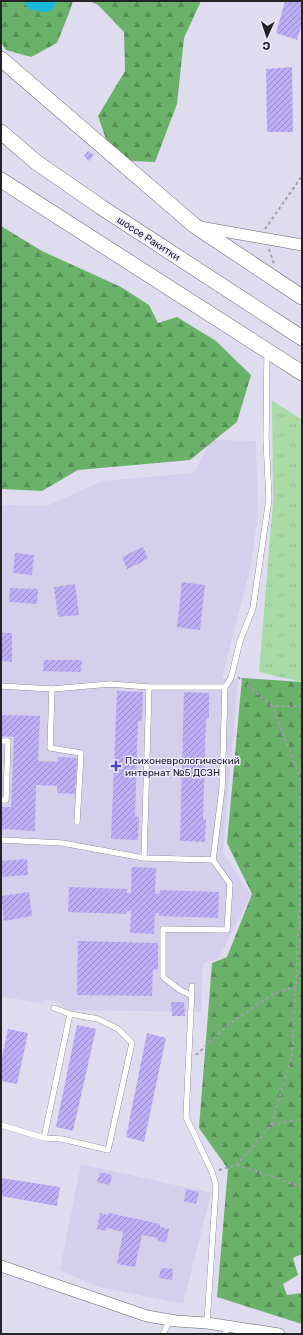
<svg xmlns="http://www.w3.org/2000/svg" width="303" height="1335" font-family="Rubik,sans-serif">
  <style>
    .built { fill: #d4cfea }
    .grass { fill: url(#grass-tufts) }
    .forest { fill: url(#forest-firs) }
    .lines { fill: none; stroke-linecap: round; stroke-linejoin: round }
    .river { stroke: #19b8db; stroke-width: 18 }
    .building { fill: url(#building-hatch) }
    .lane-casing { stroke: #656273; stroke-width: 6 }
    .street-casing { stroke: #656273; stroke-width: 12 }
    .secondary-casing { stroke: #656273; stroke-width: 16 }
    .path { stroke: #a09dad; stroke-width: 2; stroke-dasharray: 3 3; stroke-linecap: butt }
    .lane { stroke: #fff; stroke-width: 5.5 }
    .street { stroke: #fff; stroke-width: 11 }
    .secondary { stroke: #fff; stroke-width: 15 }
    .poi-dot { fill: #4e49bf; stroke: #ede9fd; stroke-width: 1.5 }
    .labels { text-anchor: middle; stroke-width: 3; stroke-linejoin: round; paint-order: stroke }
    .street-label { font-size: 10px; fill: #232229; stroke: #ede9fd }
    .poi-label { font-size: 10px; fill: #232229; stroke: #ede9fd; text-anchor: start }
  </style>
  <defs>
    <pattern id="grass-tufts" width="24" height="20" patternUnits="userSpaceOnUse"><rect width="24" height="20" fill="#a9dba7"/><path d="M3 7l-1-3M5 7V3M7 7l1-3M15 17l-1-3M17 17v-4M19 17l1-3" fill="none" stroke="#91bc90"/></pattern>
    <pattern id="forest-firs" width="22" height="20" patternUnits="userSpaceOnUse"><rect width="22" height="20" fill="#6ab269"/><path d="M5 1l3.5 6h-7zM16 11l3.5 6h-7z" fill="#579056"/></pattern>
    <pattern id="building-hatch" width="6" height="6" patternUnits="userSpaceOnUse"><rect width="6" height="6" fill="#bdadf4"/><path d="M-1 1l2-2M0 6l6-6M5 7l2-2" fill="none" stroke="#998cc6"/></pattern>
  </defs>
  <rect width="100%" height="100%" fill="#e0dcf0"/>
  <path class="built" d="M211 440 256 441 258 515 251 565 222 678 238 679 223 853 251 895 218 960 207 961 203 964 201 1012 68 1010 58 1002 44 999 43 1004 1 996V505L47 506 102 481 194 473Z
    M81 1164 211 1193 183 1304 99 1287 60 1270Z"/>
  <path class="grass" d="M272 400 302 420V682L259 672 273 502Z"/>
  <path class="forest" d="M1 1H73L69 13 57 43 31 57 6 50 1 42Z
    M90 1H201L184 38 177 104 155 162 131 161 107 142 98 116 125 71 124 32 98 5Z
    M1 226 42 251 121 287 149 305 158 323 177 317 216 341 251 375 237 422 190 460 78 470 42 491 1 489Z
    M242 678 302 682V1254L293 1258 298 1275 283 1284 287 1295 302 1293V1324L217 1297 228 1169 199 1128 212 963 227 957 252 894 227 843Z"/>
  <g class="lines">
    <path class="river" d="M34 1 46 3V1"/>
  </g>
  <path class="building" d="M285 1H302V24L297 40 276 33Z
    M292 67 293 132H267L266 69Z
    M88 151 94 155 89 161 84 156Z
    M143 547 148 559 127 569 122 557Z
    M15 553 34 555 32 575 13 573Z
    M182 582 205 585 200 630 177 627Z
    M75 584 79 615 58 617 54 587Z
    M10 588 38 589 37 604 9 602Z
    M1 633H12V662L1 661Z
    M44 660H82L81 672 43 671Z
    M117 691 143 692 142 721H138L135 816 139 817 138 840 111 839Z
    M184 692 209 693V718H206L203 819H206L205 842 180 841Z
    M1 715 40 716 38 761 58 762V757L77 758 75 794 57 793V786L36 785 35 831 1 829V807H11L14 737 1 736Z
    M27 859 28 875 2 877 1 861Z
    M132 867 156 868 155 894H159L160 890 219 892 218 918 159 916V913H155L154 934 130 933 131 911H127L126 914 68 912 69 887 127 889V893H131Z
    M29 892 32 916 4 921 1 896Z
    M78 941 158 943V970L153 969 152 996 77 995Z
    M171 1002H184L185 1016H172Z
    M77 1025 96 1029 73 1131 56 1127Z
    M8 1029 28 1033 17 1084 1 1081V1062Z
    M147 1033 166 1038 144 1142 126 1137Z
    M100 1172 112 1175 110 1185 97 1182Z
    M1 1178 60 1187 57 1206 1 1196Z
    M186 1189 199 1192 196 1204 184 1201Z
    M100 1213 108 1215 109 1213 160 1224V1227L169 1229 166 1243 158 1241V1238L142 1235 135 1267 117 1264 123 1232 107 1228 106 1231 97 1229Z
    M161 1268 173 1269 172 1280 159 1278Z"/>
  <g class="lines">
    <g class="lane-casing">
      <path id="lane" d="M1 686 52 689 110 684 149 687H225
        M52 689 50 748 81 753 77 822
        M1 741H8L6 800H1
        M1 840 62 843 144 858 213 860
        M144 858 149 687
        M192 986 186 1117 212 1172 216 1186 207 1323
        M191 995 180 990 163 977V929L227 930 230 884 213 860 222 789 225 687 231 678 240 641 253 608 269 499 266 438 267 352
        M1 1125 44 1138 62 1139 108 1150 132 1043 118 1029 98 1019 70 1014 54 1008
        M44 1138 70 1014
        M163 1334 170 1320
        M225 1334 228 1326"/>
    </g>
    <g class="street-casing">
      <path id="street" d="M200 227 302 245
        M1 1266 147 1316 176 1321 207 1323 279 1334"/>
    </g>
    <g class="secondary-casing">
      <path id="secondary" d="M1 59 195 226 302 297
        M1 132 36 162 101 207 302 338
        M1 180 302 373"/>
    </g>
    <path class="path" d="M265 229 302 176
      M269 249 274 264
      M238 677 272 706H302
      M196 1055 227 1026 273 994 295 986
      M271 1125 292 1056 299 931 301 779 272 706
      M237 1165 302 1187
      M219 1170 237 1165 271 1125 302 1119"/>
    <use href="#lane" class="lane"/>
    <use href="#street" class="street"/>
    <use href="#secondary" class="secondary"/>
  </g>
  <path class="poi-dot" d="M114 760h4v4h4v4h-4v4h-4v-4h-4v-4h4z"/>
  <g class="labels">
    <g class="street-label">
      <text transform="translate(149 238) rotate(33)" y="4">шоссе Ракитки</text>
    </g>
    <g class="poi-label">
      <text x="125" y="764">Психоневрологический<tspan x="125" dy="12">интернат №5 ДСЗН</tspan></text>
    </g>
  </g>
  <rect width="303" height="1335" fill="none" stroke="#232229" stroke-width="4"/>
  <g transform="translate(267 36) rotate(183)" stroke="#ede9fd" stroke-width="3" paint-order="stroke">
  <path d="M0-3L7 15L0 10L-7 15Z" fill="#232229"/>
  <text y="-6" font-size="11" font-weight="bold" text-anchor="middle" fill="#232229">С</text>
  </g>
</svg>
